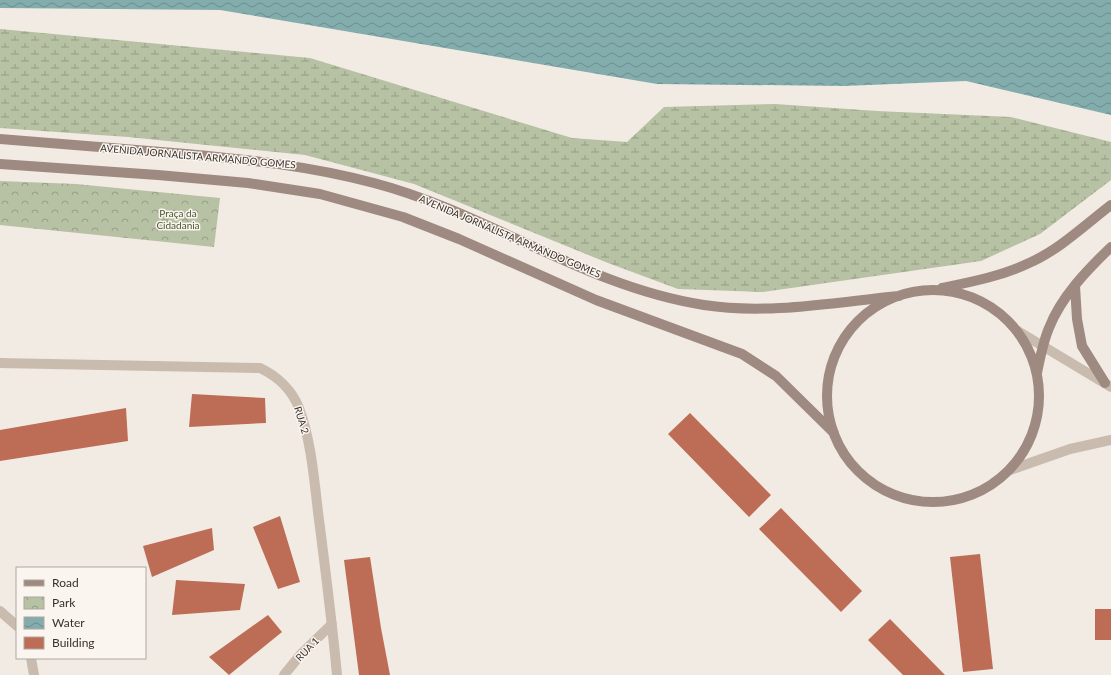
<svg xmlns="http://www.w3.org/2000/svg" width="1111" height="675" font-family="Lato,sans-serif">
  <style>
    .wetland { fill: url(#wetland-marsh) }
    .park { fill: url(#park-crowns) }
    .water { fill: url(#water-waves) }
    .building { fill: #bd6d56 }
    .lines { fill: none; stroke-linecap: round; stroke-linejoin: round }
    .minor { stroke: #cabbaf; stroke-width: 10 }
    .secondary { stroke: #9e8a80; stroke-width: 10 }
    .labels { text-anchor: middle; stroke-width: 3; stroke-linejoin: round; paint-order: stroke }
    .street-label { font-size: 10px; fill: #3a302c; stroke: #faf5ef }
    .park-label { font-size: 10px; fill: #4a5632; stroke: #faf5ef }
  </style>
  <defs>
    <pattern id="wetland-marsh" width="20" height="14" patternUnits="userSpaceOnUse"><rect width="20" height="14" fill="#b7c1a3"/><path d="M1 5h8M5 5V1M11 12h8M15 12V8" fill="none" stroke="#969d85"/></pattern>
    <pattern id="park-crowns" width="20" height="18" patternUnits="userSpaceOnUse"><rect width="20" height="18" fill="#b7c1a3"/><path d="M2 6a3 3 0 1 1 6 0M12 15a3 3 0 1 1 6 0" fill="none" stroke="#969d85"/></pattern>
    <pattern id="water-waves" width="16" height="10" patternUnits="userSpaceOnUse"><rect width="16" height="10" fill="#83adad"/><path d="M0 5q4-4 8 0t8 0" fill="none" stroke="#6c8d8d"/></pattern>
  </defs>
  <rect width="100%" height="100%" fill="#f2ebe3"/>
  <path class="wetland" d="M0 29 310 58 572 138 627 142 664 107 775 104 877 111 1011 117 1111 142V180L1040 234 981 261 763 292 678 289 608 263 414 184 305 155 128 137 0 128Z"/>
  <path class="park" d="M0 181 76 184 220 198 214 247 0 225Z"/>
  <path class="water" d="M0 0H1111V115L966 81 844 86 657 84 220 10 0 8Z"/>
  <path class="building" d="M192 394 265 398 266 423 189 427Z
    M126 408 128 441 0 461V430Z
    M690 413 771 495 749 517 668 434Z
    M781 508 862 591 841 612 759 529Z
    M280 516 300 582 278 589 253 527Z
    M212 528 214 550 152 577 143 546Z
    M980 554 993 669 963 672 950 557Z
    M370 557 381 628 390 675H359L344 560Z
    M176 580 245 584 240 610 172 615Z
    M1095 609H1111V640H1095Z
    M268 615 282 632 229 675 209 657Z
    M890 619 945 675H903L868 640Z"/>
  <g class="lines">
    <path class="minor" d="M1016 330 1111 387
      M0 363 260 368C277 376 292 390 299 408 311 440 314 478 318 512 325 566 332 621 337 675
      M1010 470 1070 449 1111 440
      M0 611 17 626
      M31 658 34 675
      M284 675 302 653 332 624"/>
    <path class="secondary" d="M0 139C62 144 124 149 186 154 251 160 310 166 374 183 488 213 586 287 704 305 768 315 836 302 899 296
      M0 164 158 175 248 183 320 194 403 217 459 239 596 300 742 354 776 376 834 433
      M1075 286 1077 319 1082 346 1105 383
      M942 288C971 282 1002 276 1029 263 1059 250 1085 225 1111 205
      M827 396a106 106 0 1 1 212 0a106 106 0 1 1-212 0Z
      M1037 373C1040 358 1043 342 1049 328 1061 297 1087 270 1111 247"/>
  </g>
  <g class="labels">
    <g class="street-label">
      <text transform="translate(198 156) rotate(5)" y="4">AVENIDA JORNALISTA ARMANDO GOMES</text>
      <text transform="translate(510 236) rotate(23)" y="4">AVENIDA JORNALISTA ARMANDO GOMES</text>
      <text transform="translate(302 420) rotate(73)" y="4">RUA 2</text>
      <text transform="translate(307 649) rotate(-46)" y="4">RUA 1</text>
    </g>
    <g class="park-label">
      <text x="178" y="217">Praça da<tspan x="178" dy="12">Cidadania</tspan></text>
    </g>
  </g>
  <rect x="16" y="567" width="130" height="92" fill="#faf5ef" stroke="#ada6a1"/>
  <rect x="24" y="580" width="20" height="6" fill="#9e8a80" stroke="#ada6a1"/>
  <text x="52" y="587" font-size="12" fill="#3a302c">Road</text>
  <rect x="24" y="597" width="20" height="12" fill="url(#park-crowns)" stroke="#ada6a1"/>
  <text x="52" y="607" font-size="12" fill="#3a302c">Park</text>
  <rect x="24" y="617" width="20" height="12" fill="url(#water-waves)" stroke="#ada6a1"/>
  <text x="52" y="627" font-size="12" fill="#3a302c">Water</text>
  <rect x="24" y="637" width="20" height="12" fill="#bd6d56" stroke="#ada6a1"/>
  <text x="52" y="647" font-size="12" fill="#3a302c">Building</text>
</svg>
